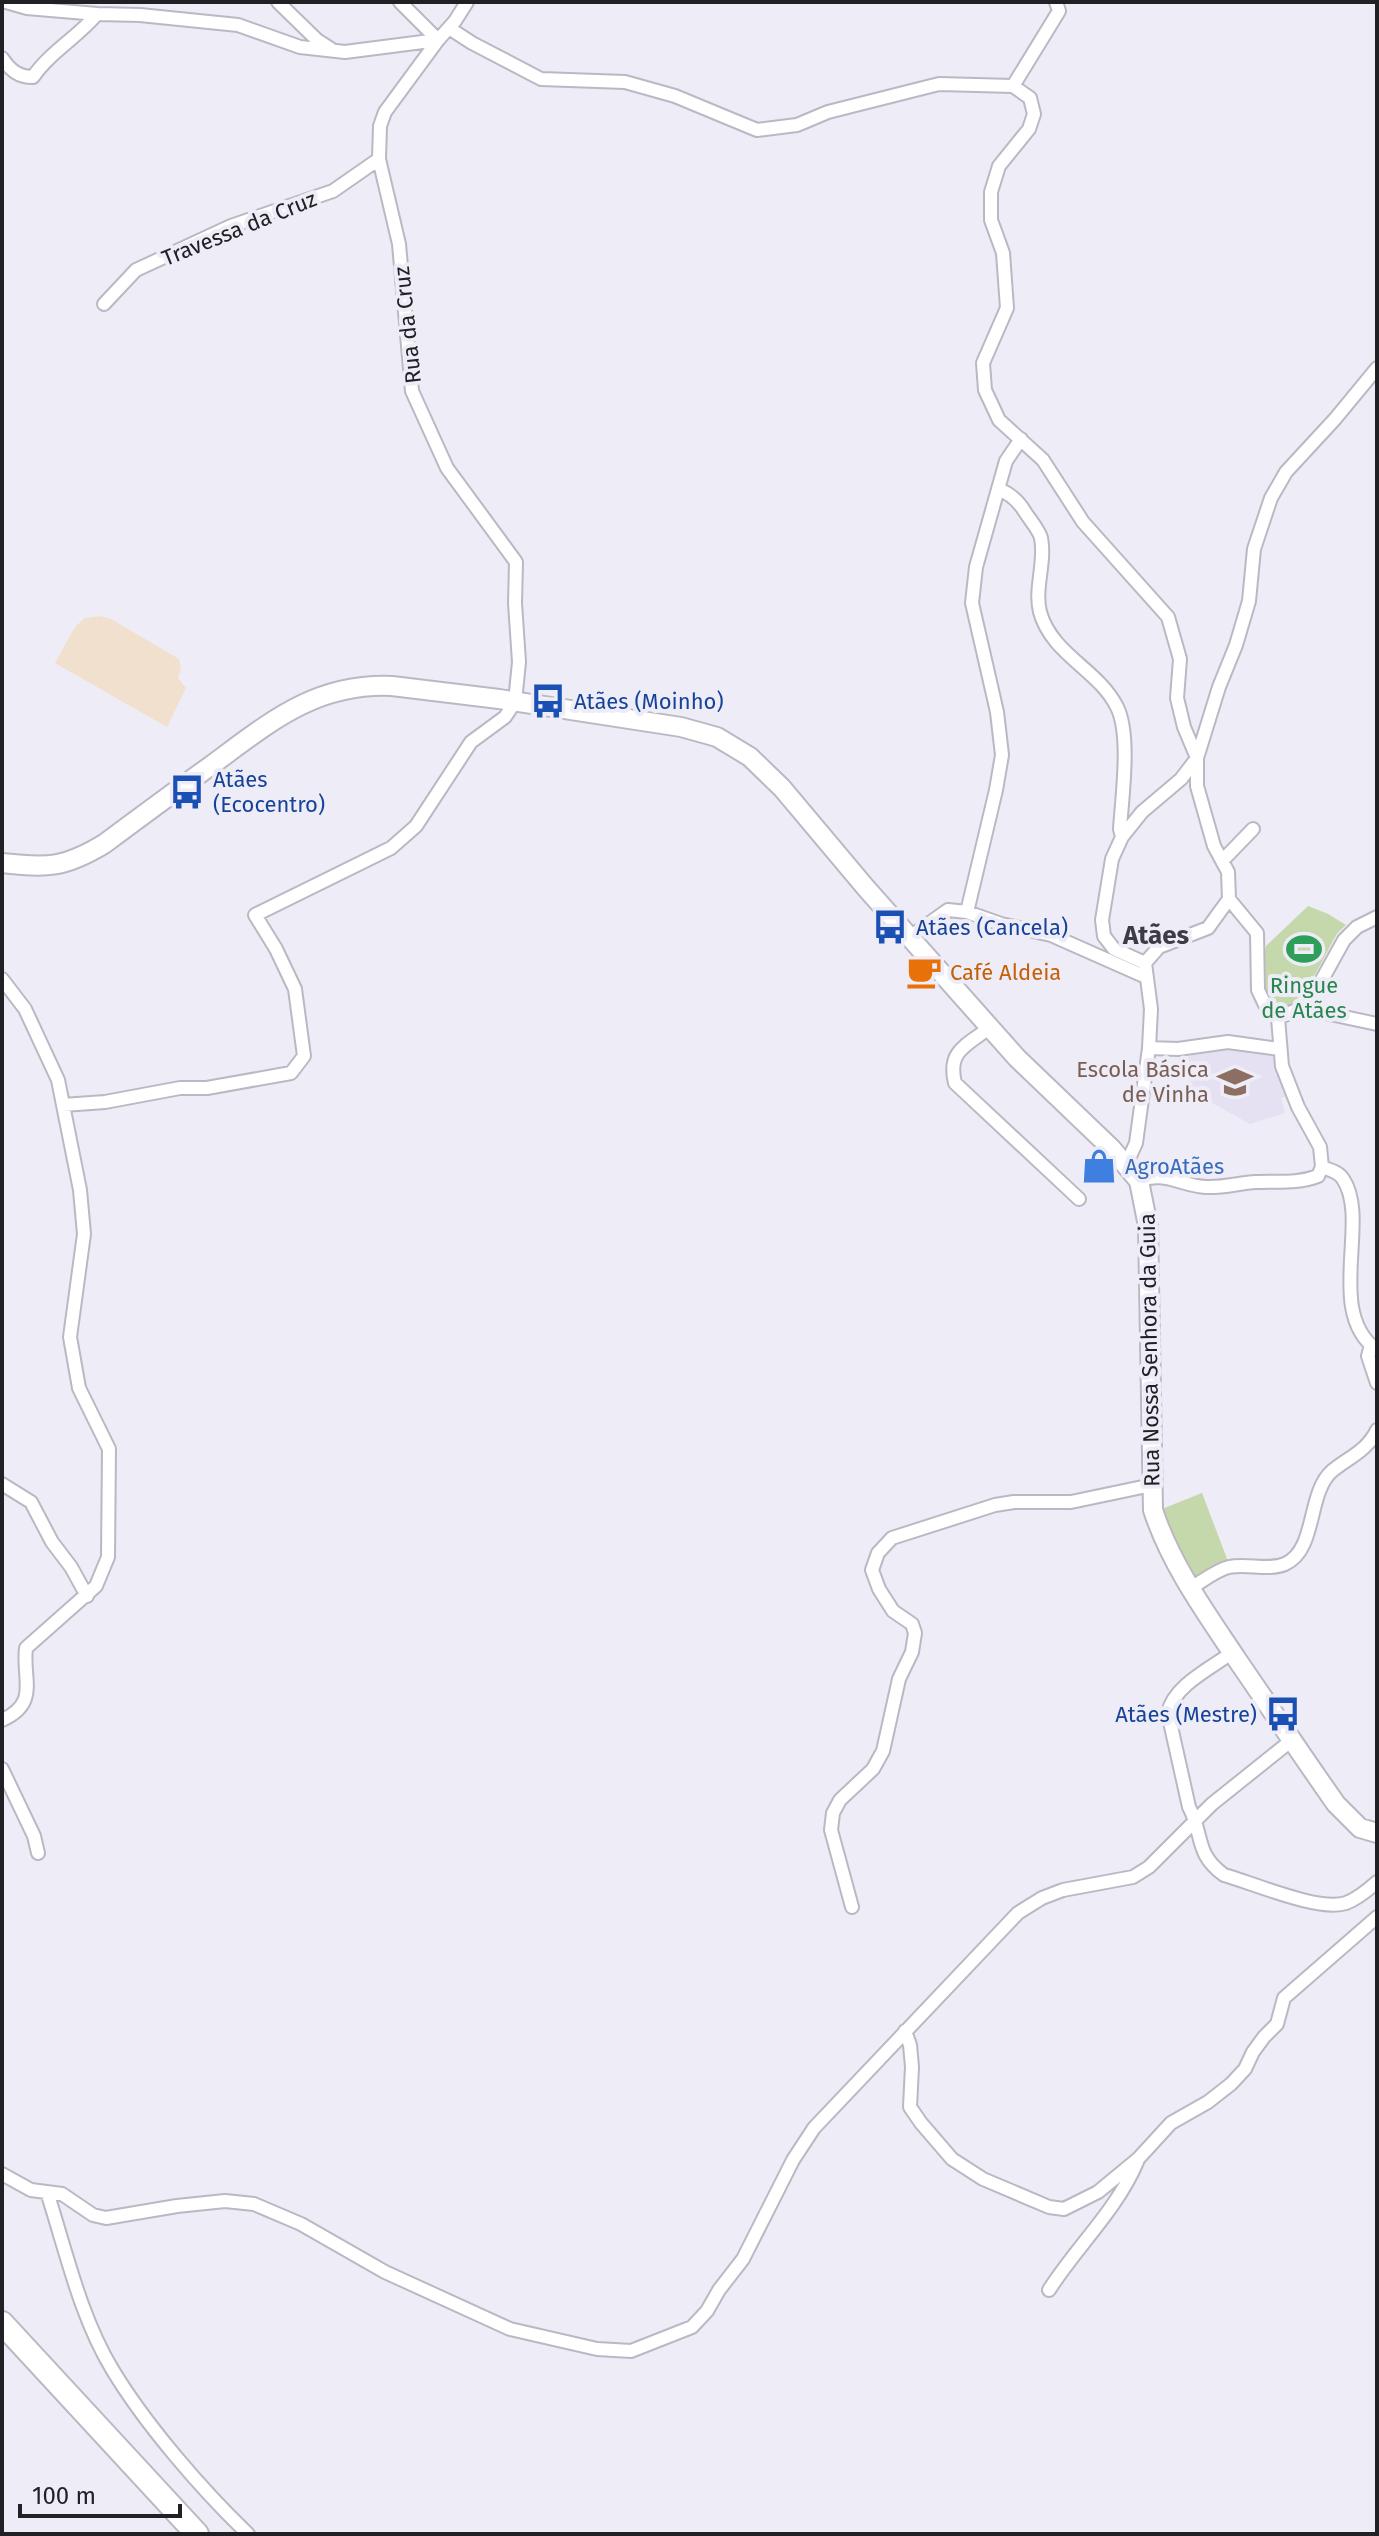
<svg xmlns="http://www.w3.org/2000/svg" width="1379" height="2536" font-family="'Fira Sans',sans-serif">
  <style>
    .industrial { fill: #f2e0cf }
    .built { fill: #e5e1f2 }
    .green { fill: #c4d8ab }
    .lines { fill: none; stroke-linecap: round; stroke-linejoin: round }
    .minor-casing { stroke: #bbb8c3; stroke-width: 16 }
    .secondary-casing { stroke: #bbb8c3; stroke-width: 22 }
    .trunk-casing { stroke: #bbb8c3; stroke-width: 26 }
    .minor { stroke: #fff; stroke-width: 12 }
    .secondary { stroke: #fff; stroke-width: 18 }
    .trunk { stroke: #fff; stroke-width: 22 }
    .labels { text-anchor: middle; stroke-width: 8; stroke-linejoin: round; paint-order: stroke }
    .street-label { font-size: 22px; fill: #212024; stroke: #eeecf6 }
    .transit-label { font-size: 22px; fill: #164399; stroke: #eeecf6; text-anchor: start }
    .food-label { font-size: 22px; fill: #c56008; stroke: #eeecf6; text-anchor: start }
    .leisure-label { font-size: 22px; fill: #27864d; stroke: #eeecf6 }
    .education-label { font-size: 22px; fill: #785e54; stroke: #eeecf6; text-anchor: end }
    .shop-label { font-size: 22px; fill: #366cbe; stroke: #eeecf6; text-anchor: start }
    .quarter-label { font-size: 26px; font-weight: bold; fill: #3d3b43; stroke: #eeecf6 }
  </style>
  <rect width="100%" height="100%" fill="#eeecf6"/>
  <path class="industrial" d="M100 616 111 619 179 659 181 669 178 678 186 688 167 727 55 663 75 627 85 618Z"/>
  <path class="built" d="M1227 1045 1273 1051 1286 1096 1281 1098 1285 1113 1250 1124 1212 1103 1190 1085 1182 1067 1189 1056Z"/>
  <path class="green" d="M1308 906 1328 914 1346 925C1343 928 1339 931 1337 934 1328 946 1295 1031 1270 1001 1258 986 1262 962 1266 946Z
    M1202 1493 1229 1564 1195 1579 1189 1576 1162 1509Z"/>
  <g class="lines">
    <g class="minor-casing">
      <path id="minor" d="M6 2 27 8 97 14
        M278 2 317 40 331 49
        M400 2 438 40
        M449 28 472 43 541 79 625 82 675 96 757 130 797 125 828 112 939 84 1013 86 1030 98 1034 114 1029 129 999 166 991 192V220L1003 253 1007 308 983 363 985 390 999 420 1043 460 1083 522 1168 617 1180 659 1177 698 1184 727 1197 758V786L1214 846 1228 872 1229 899 1257 933 1258 990 1268 1011 1278 1018 1308 1005 1344 940 1357 927 1377 917
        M2 58C10 70 18 77 33 77 50 52 78 37 97 14L140 15 238 25 300 47 345 52 438 40
        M1013 86 1059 11 1056 2
        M104 304 136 270 231 226 333 191 379 159
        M998 489C1009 493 1019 502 1025 512 1030 520 1039 530 1041 538 1046 562 1034 588 1040 612 1052 655 1098 669 1117 707 1131 735 1122 797 1120 829L1122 837
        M1222 861 1253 829
        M967 912 996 790 1002 755 997 712 972 603 976 567 1006 461 1021 439
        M910 937 948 910 967 912 1001 924 1051 935 1146 977
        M1145 963 1159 947 1208 928 1229 899
        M2 979 25 1009 58 1080 80 1190 84 1234 70 1337 79 1388 109 1449 108 1557 96 1586 26 1648C22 1679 40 1703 2 1720
        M1308 1005 1316 1011 1377 1024
        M989 1028C966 1046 947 1051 955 1083L1079 1199
        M1149 1048 1178 1049 1228 1042 1279 1049
        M63 1105 105 1102 180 1088H207L291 1073 304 1056 295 989 276 949 255 915 391 848 416 826 471 742 505 717 515 702 519 662 515 603 516 562 447 468 412 391 399 244 379 159 380 126 385 112 438 40 455 21 467 2
        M1126 1165 1136 1143 1149 1048 1151 1009 1145 963 1114 949 1104 936 1102 920 1112 859 1122 837 1142 812 1181 779 1197 758 1219 687 1236 645 1249 601 1254 549 1271 498 1286 472 1335 419 1377 368
        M1322 1167C1330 1170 1339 1172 1343 1179 1371 1220 1324 1312 1377 1350
        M1139 1181C1163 1170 1182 1186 1206 1187 1223 1188 1239 1183 1256 1182 1278 1181 1297 1184 1318 1176L1322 1167 1320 1147 1298 1107 1282 1066 1278 1018
        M1371 1345 1368 1356 1377 1383
        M2 1484 31 1502 52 1542 71 1567 87 1596
        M1191 1588C1203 1581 1216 1570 1229 1567 1247 1563 1268 1571 1285 1564 1317 1550 1307 1493 1332 1471 1349 1457 1367 1451 1377 1430
        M1233 1652C1211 1668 1173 1686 1168 1713L1189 1807C1204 1835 1194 1853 1224 1875 1253 1883 1319 1912 1346 1903 1357 1899 1368 1890 1377 1882
        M2 1769 34 1836 38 1853
        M852 1907 831 1830 833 1813 840 1800 873 1769 883 1751 899 1679 912 1652 915 1633 912 1624 893 1611 879 1589 872 1570 878 1553 892 1538 995 1505 1014 1502H1071L1152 1485
        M905 2031 910 2045 912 2067 910 2107 921 2123 952 2159 983 2179 1049 2207 1064 2209 1098 2192 1138 2159 1171 2123 1208 2102 1231 2084 1245 2069 1253 2052 1264 2037 1277 2024 1284 1998 1377 1917
        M2 2174 31 2190 62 2194 93 2215 106 2218 177 2206 225 2201 254 2204 301 2224 385 2272 510 2329 597 2349 631 2351 692 2327 707 2311 719 2290 743 2259 793 2160 814 2128 1018 1913 1042 1898 1063 1890 1133 1877 1149 1867 1212 1804 1292 1740
        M47 2192C66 2251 80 2316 112 2369 145 2424 202 2490 248 2534
        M1049 2290C1077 2246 1116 2211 1137 2162"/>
    </g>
    <g class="secondary-casing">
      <path id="secondary" d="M2 863C48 868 64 868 104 844 139 818 174 792 209 767 269 723 314 683 392 686L499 699 681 727 717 737 750 757 782 788 866 888 1017 1058 1112 1149 1139 1181 1148 1226 1153 1510C1171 1565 1206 1613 1238 1661 1271 1709 1303 1757 1336 1804L1360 1828 1377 1833"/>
    </g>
    <g class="trunk-casing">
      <path id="trunk" d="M2 2323 197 2534"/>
    </g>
    <use href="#minor" class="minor"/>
    <use href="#secondary" class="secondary"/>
    <use href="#trunk" class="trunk"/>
  </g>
  <defs>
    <g id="bus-bare" transform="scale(2.76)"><path d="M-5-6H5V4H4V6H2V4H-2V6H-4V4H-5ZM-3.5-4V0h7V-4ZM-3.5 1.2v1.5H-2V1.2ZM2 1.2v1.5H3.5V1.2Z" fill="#1a4fb4" stroke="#eeecf6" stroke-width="2.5" paint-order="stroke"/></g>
    <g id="stadium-bare" transform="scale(2.76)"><path d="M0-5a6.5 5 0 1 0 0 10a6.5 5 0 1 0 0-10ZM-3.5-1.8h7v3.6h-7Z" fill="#2e9e5b" stroke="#eeecf6" stroke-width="2.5" paint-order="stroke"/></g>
    <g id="cafe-bare" transform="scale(2.76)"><path d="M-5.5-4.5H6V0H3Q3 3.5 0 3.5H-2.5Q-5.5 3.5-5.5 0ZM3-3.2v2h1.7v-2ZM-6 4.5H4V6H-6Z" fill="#e8710a" stroke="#eeecf6" stroke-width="2.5" paint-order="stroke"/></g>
    <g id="school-bare" transform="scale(2.76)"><path d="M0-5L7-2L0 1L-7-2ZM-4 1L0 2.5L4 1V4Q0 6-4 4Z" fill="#8d6e63" stroke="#eeecf6" stroke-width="2.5" paint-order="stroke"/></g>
    <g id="shop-bare" transform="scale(2.76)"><path d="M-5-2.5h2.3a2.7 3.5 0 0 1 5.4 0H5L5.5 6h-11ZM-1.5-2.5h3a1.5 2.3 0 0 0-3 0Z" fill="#3f7fe0" stroke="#eeecf6" stroke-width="2.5" paint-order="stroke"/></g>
  </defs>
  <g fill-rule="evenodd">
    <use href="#bus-bare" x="548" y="701"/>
    <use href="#bus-bare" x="187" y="792"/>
    <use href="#bus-bare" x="890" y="927"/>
    <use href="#stadium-bare" x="1304" y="949"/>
    <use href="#cafe-bare" x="924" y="972"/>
    <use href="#school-bare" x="1235" y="1082"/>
    <use href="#shop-bare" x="1099" y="1166"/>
    <use href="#bus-bare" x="1283" y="1714"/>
  </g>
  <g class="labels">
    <g class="street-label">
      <text transform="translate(239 228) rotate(-22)" y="8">Travessa da Cruz</text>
      <text transform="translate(407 325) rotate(-96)" y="8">Rua da Cruz</text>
      <text transform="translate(1149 1350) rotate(-91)" y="8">Rua Nossa Senhora da Guia</text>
    </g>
    <g class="transit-label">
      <text x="574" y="709">Atães (Moinho)</text>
      <text x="213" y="787">Atães<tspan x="213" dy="25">(Ecocentro)</tspan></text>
      <text x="916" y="935">Atães (Cancela)</text>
      <text x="1257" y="1722" text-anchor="end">Atães (Mestre)</text>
    </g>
    <g class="food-label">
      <text x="950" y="980">Café Aldeia</text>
    </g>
    <g class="leisure-label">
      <text x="1304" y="993">Ringue<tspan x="1304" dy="25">de Atães</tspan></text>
    </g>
    <g class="education-label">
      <text x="1209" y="1077">Escola Básica<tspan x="1209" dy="25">de Vinha</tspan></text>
    </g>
    <g class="shop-label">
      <text x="1125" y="1174">AgroAtães</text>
    </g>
    <g class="quarter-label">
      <text x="1156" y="944">Atães</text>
    </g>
  </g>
  <rect width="1379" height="2536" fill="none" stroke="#212024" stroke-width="8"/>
  <path d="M20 2504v12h160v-12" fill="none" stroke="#212024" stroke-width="4"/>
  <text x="32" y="2504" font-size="24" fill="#212024" stroke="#eeecf6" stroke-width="6" paint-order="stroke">100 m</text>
</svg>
